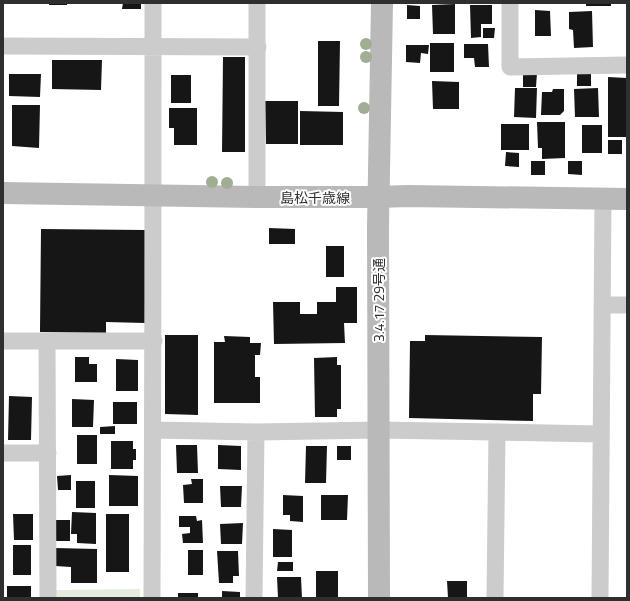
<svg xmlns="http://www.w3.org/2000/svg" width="630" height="601" font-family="'Titillium Web','Noto Sans JP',sans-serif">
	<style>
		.green { fill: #e5ecdd }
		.building { fill: #161616 }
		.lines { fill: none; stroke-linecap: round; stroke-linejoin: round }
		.street { stroke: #ccc; stroke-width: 17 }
		.secondary { stroke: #b9b9b9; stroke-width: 22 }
		.tree { fill: #a0ae94 }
		.labels { text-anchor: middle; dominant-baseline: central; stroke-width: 4; stroke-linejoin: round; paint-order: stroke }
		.street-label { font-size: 14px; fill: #2f2f2f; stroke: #fff }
	</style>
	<rect width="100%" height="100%" fill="#fff"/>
	<path class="green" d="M140,589V598H56V590Z"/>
	<path class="building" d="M49,3H67V5H49Z
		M123,3H141V9H122Z
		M586,3H611V6H586Z
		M455,4V34H433L432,5Z
		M407,5L420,6V19H407Z
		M470,5H492V24H481V37L471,38Z
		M535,10L550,11L551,36H535Z
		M592,11L593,47L574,48L573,30L569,29V12Z
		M483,28H495L494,38H483Z
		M318,41H340L339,106H318Z
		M430,43H454V72H430Z
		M464,44H488L489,67H475L474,58H464Z
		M406,45H429L428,54L421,53L420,63L406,62Z
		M223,57H245V152H222Z
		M52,60H102L101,90L52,89Z
		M577,72H591V86H577Z
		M523,73H537L536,87H523Z
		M9,74H41L40,97L9,96Z
		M171,75H191V103H171Z
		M608,77L627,78V137H608Z
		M432,81L459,82V109H433Z
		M515,88H537L536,118L514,117Z
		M598,88L599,117H575L574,89Z
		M553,89H564V111L560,115H541L542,92H552Z
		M265,101H298V144H266Z
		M12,105H40L39,148L12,146Z
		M169,108H197V145H174V128H169Z
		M300,111L343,112V145H300Z
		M537,122H565V158L542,159V148H538Z
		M501,124H529V150H501Z
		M582,125H602V153H582Z
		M608,140H622V154H608Z
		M506,152L519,153V167L505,166Z
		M531,161H545V175H531Z
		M568,161H582V175L568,174Z
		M269,228L295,229V244H269Z
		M41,229L145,230V323L106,322V333L40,332Z
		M326,246H344V277H326Z
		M336,287H357V323H344L345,343L274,344L273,302H300V314H317V302H336Z
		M165,335H198V415L165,414Z
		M425,335L542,337L541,394H533V421L409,418L410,341H425Z
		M224,336L250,337V343H261L260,355H255V377H260V403H214V342H225Z
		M75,357H89V364H97V382H75Z
		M337,357V365H341V409H337V417H315L314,358Z
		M116,359L138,360V391H116Z
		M9,396L32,397L31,440H8Z
		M72,399L94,400L93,427H72Z
		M113,402H137V424H113Z
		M115,426V434H100V427Z
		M77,435H97V464H77Z
		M111,441H133V449H136V460H133V469H111Z
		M176,445H197L198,473H177Z
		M218,445L241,446V470L218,469Z
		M306,446H327L326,483H305Z
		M337,446H351V460H337Z
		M71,475V490H58L57,476Z
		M109,475L138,476V506H109Z
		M191,479H203V503H184L183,485L192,484Z
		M76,481H95V508H76Z
		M220,486H242L241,507H221Z
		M283,495L303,496V522L290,521V515H283Z
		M321,495H348L347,520H321Z
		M72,512L96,513V544L77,543V534H71Z
		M13,514H33V540H14Z
		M106,514H129V572H106Z
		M179,516H196L197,521L202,520L203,543H183L182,534L190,533V527H179Z
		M56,520H70V541H56Z
		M243,523L242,544H221L220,524Z
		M273,529L292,530V557H273Z
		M13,545H31V575H13Z
		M55,548L97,549V583H71V567L55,566Z
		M188,550H203V575H188Z
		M217,551H238L239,576H233V583H219Z
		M278,562H293V571H277Z
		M316,571H338V598H316Z
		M277,577H301L302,598H278Z
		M447,581H467V598H448Z
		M7,586H31V598H7Z
		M222,591L240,592V598H222Z
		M178,593H198V598H178Z"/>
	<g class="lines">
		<path class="street" d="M257,3V197
			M510,3V67L627,65
			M3,46L258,47
			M602,305H627
			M3,341H154
			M47,341L48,598
			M153,430L256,432L379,430L601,434
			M3,453H48
			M152,598C153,400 153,201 153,3
			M254,598L256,432
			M495,598L497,432
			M600,598L603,198"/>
		<path class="secondary" d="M3,193L257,197H378L408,196L627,199
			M379,598L378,227L382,3"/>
	</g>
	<g class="tree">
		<circle cx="366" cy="44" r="6"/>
		<circle cx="366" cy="57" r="6"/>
		<circle cx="364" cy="108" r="6"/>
		<circle cx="212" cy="182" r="6"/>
		<circle cx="227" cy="183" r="6"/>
	</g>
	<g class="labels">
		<g class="street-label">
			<text x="315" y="197">島松千歳線</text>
			<text transform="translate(378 300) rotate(-90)">3.4.17 29号通</text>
		</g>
	</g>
	<rect width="630" height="601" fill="none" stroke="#2f2f2f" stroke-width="8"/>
</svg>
